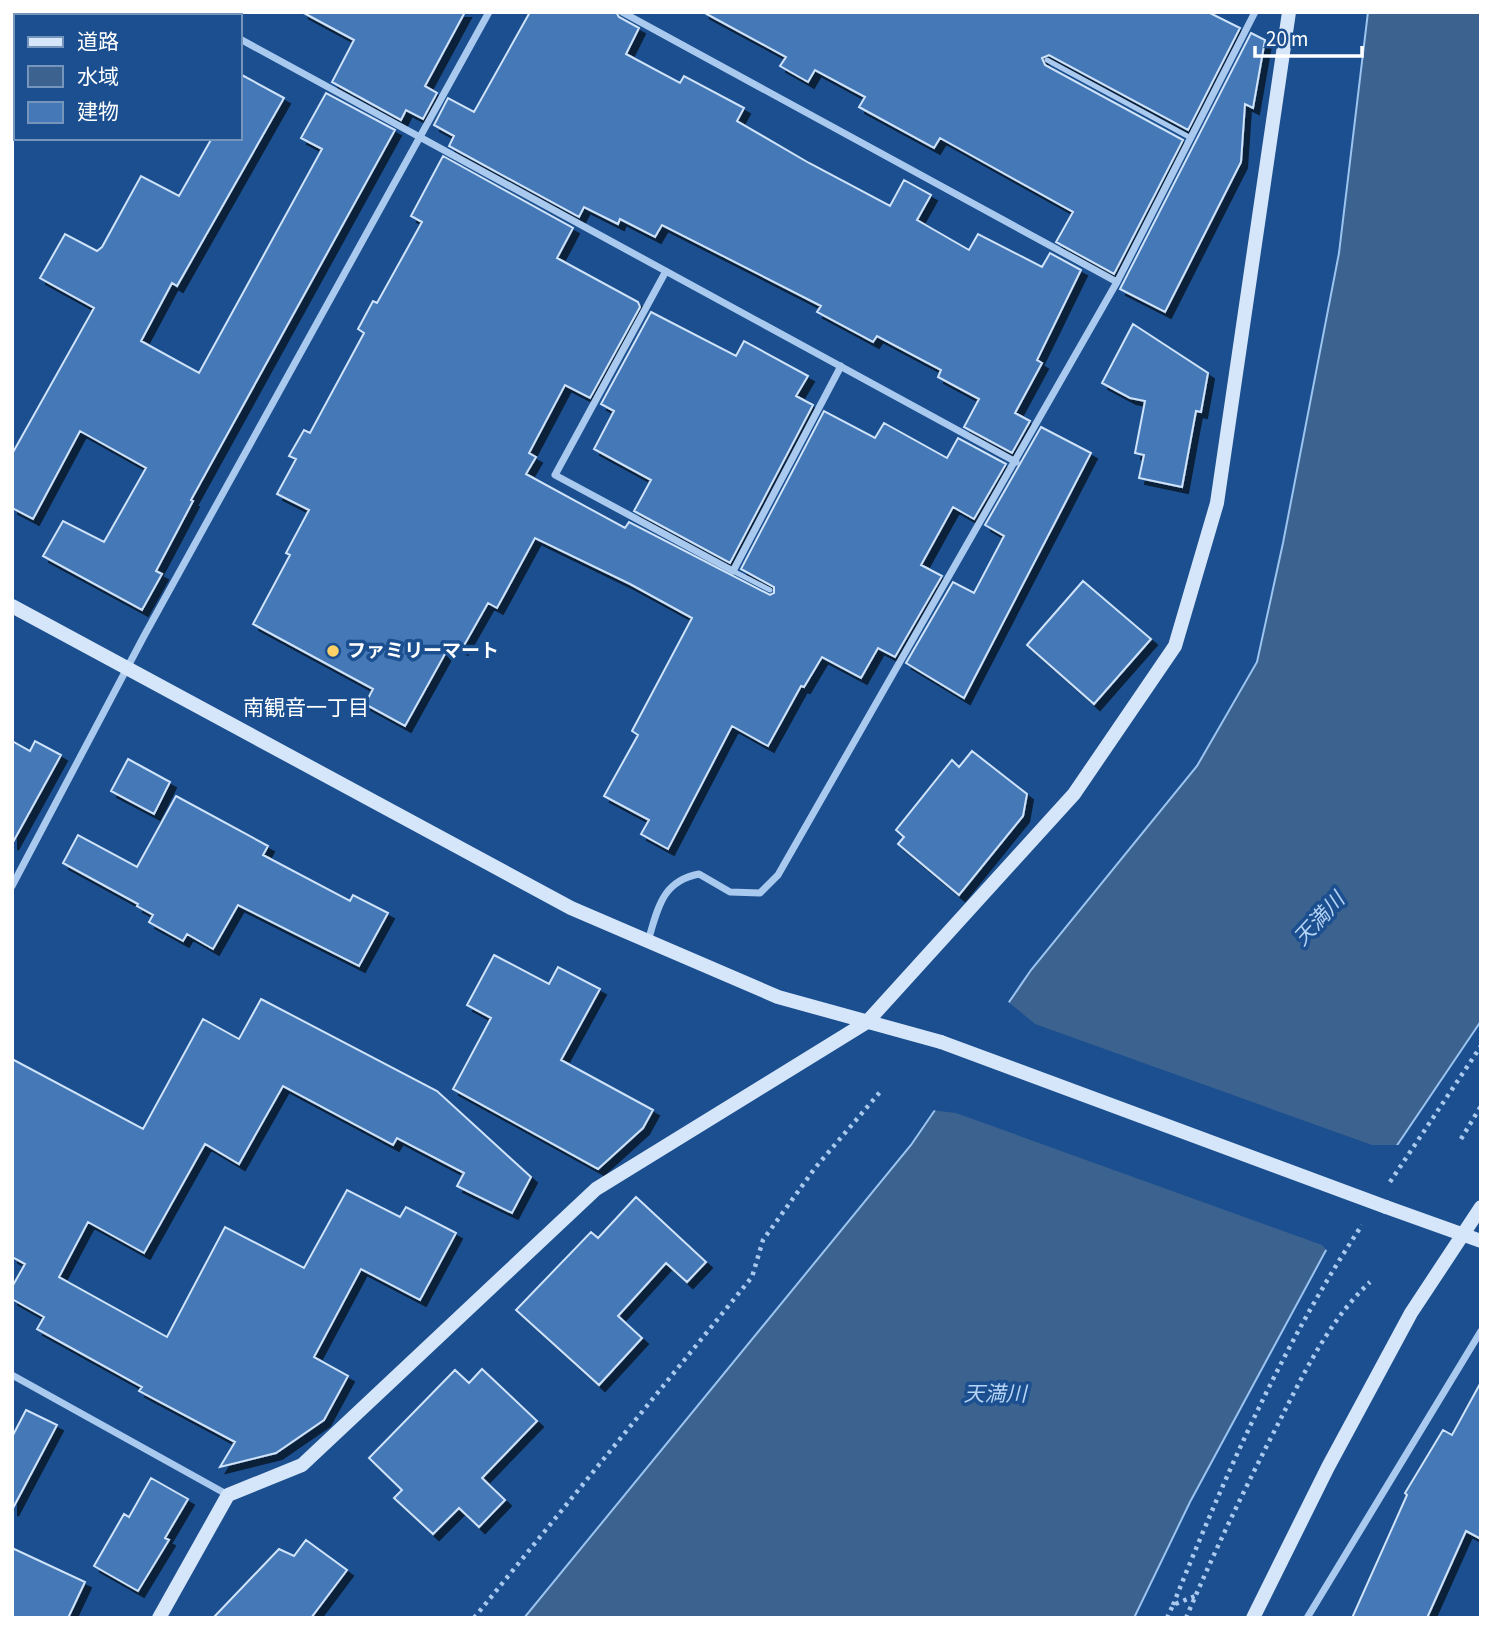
<svg xmlns="http://www.w3.org/2000/svg" width="1493" height="1630" font-family="'Source Sans 3','Noto Sans JP',sans-serif">
	<style>
		.water { fill: #3c6290; stroke: #9cc4f0; stroke-width: 2 }
		.pier { fill: #1b4f8f }
		.building { fill: #4478b7; stroke: #cfe3fa; stroke-width: 2; filter: url(#shadow) }
		.lines { fill: none; stroke-linecap: round; stroke-linejoin: round }
		.path { stroke: #a9c9ee; stroke-width: 4.5; stroke-dasharray: 3.5 5; stroke-linecap: butt }
		.lane { stroke: #a9c9ee; stroke-width: 5 }
		.street { stroke: #a9c9ee; stroke-width: 7 }
		.secondary { stroke: #d6e6fa; stroke-width: 14 }
		.secondary-bridge { stroke: #d6e6fa; stroke-width: 14 }
		.poi-dot { fill: #ffd166; stroke: #1b4f8f; stroke-width: 2.5 }
		.labels { text-anchor: middle; dominant-baseline: central; stroke-width: 7; stroke-linejoin: round; paint-order: stroke }
		.poi-label { font-size: 19px; font-weight: bold; fill: #fff; stroke: #1b4f8f; text-anchor: start }
		.neighbourhood-label { font-size: 21px; fill: #fff; stroke: #1b4f8f }
		.water-label { font-size: 21px; font-style: italic; fill: #b5d3f5; stroke: #1b4f8f }
	</style>
	<defs>
		<filter id="shadow"><feDropShadow dx="6" dy="6" stdDeviation="0" flood-color="#0009"/></filter>
	</defs>
	<rect width="100%" height="100%" fill="#1b4f8f"/>
	<path class="water" d="M1368,12H1481V1021L1325,1252L1190,1502L1134,1618H524L911,1145L1031,970L1197,766L1257,662L1283,543L1339,253Z"/>
	<path class="pier" d="M1006,1000L1035,1024L1372,1145H1401L1329,1253L1322,1245L956,1113L931,1110Z"/>
	<path class="building" d="M302,12H465L425,86L437,93L423,119L406,110L401,120L332,82L354,40Z
		M530,12H616L619,17L639,28L626,54L680,83L684,76L744,108L737,121L809,163L890,206L904,180L931,195L917,220L969,250L978,234L1042,267L1050,253L1081,270L1037,360L1042,363L1015,413L1030,421L1012,453L964,427L979,399L938,377L941,370L877,336L873,342L817,312L821,306L662,225L655,237L620,219L618,224L584,207L579,217L449,146L454,136L434,125L448,98L474,112Z
		M703,12H1208L1240,28L1188,130L1049,55L1042,58L1045,65L1183,140L1114,274L1056,242L1073,212L940,138L934,148L859,107L865,97L815,70L808,82L780,66L786,57Z
		M1251,33L1265,40L1253,108L1245,104L1241,162L1165,312L1120,289Z
		M240,74L284,98L177,286L172,283L141,341L199,373L322,149L301,138L326,93L395,130L191,500L193,501L156,571L162,574L142,610L43,556L63,521L104,542L146,468L80,431L33,519L12,508V454L94,308L40,278L65,234L97,251L102,247L141,176L179,196L212,138H240Z
		M443,156L573,228L557,258L638,302L640,307L590,398L565,385L529,453L536,457L526,474L625,528L629,522L770,595L774,593V587L741,569L824,411L875,438L884,423L947,458L958,438L1006,464L974,519L953,507L921,565L942,576L895,657L878,648L861,678L822,657L804,687L801,686L768,746L732,726L668,849L641,834L649,820L604,796L638,735L632,731L692,618L630,584L535,538L497,608L488,603L462,649L451,643L405,726L365,704L373,689L253,624L290,555L286,553L309,510L277,494L296,459L289,456L304,430L310,433L364,333L358,329L373,301L377,303L422,222L411,216Z
		M651,312L736,356L744,341L808,376L796,396L813,405L730,563L634,511L651,480L594,449L614,411L601,404Z
		M1133,324L1208,373L1201,412L1196,411L1182,487L1139,478L1144,455L1135,453L1145,401L1130,398L1102,383Z
		M1041,427L1091,453L964,698L906,663L953,582L974,593L1004,536L985,525Z
		M1083,581L1151,639L1094,704L1027,645Z
		M12,741L30,751L35,741L61,755L12,844Z
		M972,751L1027,794L1023,816L959,895L898,844L904,837L896,830L952,760L959,767Z
		M128,759L170,782L154,814L111,791Z
		M176,796L268,846L263,855L350,901L353,895L388,913L359,966L238,905L213,949L187,934L183,941L149,922L153,915L137,906L138,904L63,863L78,835L137,867Z
		M494,955L549,984L558,967L600,989L561,1060L653,1110L643,1128L598,1169L453,1089L491,1018L467,1005Z
		M261,999L437,1091L531,1177L512,1213L457,1186L464,1173L397,1138L393,1145L283,1086L239,1164L205,1144L144,1253L88,1222L59,1277L167,1337L225,1227L304,1268L347,1190L400,1217L406,1207L456,1233L420,1300L361,1269L314,1357L348,1376L324,1420L276,1453L220,1467L235,1442L139,1391L142,1387L37,1329L44,1317L12,1299V1287L25,1264L12,1257V1059L143,1129L203,1019L239,1039Z
		M636,1197L706,1262L687,1282L666,1263L618,1316L642,1338L599,1385L516,1310L591,1232L598,1238Z
		M482,1369L537,1421L482,1478L505,1500L479,1527L459,1508L433,1534L394,1498L402,1490L369,1458L455,1370L469,1383Z
		M1481,1382V1539L1466,1531L1427,1618H1352L1407,1495L1405,1493L1443,1430L1452,1435Z
		M26,1410L57,1425L12,1510V1437Z
		M151,1478L188,1499L165,1538L169,1540L138,1591L94,1566L124,1514L129,1517Z
		M306,1540L347,1570L311,1618H213L279,1549L294,1556Z
		M12,1548L85,1582L68,1618H12Z"/>
	<g class="lines">
		<path class="path" d="M1461,1139L1481,1106
			M1390,1182L1481,1046
			M1173,1605C1226,1473 1283,1344 1362,1225
			M474,1618L752,1277L763,1240L815,1168L880,1092
			M1167,1618L1173,1605L1195,1596
			M1186,1618C1214,1552 1245,1488 1278,1424C1303,1375 1329,1320 1370,1282"/>
		<path class="lane" d="M1047,60L1191,138
			M733,571L770,590"/>
		<path class="street" d="M190,12L197,16
			M622,12L1117,282
			M240,39L1016,462
			M666,271L555,475L733,571L841,366
			M12,886L144,636L489,12
			M648,941C658,908 662,881 699,874L730,892L760,893L778,875L1117,282L1255,12
			M12,1375L228,1495
			M1307,1618L1481,1331"/>
		<path class="secondary" d="M12,606L571,908L778,997L941,1042
			M1386,1207L1481,1241
			M159,1618L228,1495L302,1465L596,1189L867,1022L1074,794L1175,646L1217,503L1289,12
			M1253,1618L1328,1467L1411,1313L1481,1207"/>
		<path class="secondary-bridge" d="M941,1042L1386,1207"/>
	</g>
	<circle class="poi-dot" cx="333" cy="651" r="7"/>
	<g class="labels">
		<g class="poi-label">
			<text x="347" y="651">ファミリーマート</text>
		</g>
		<g class="neighbourhood-label">
			<text x="306" y="708">南観音一丁目</text>
		</g>
		<g class="water-label">
			<text transform="translate(1319 919) rotate(-47)">天満川</text>
			<text x="995" y="1394">天満川</text>
		</g>
	</g>
	<rect width="1493" height="1630" fill="none" stroke="#ffffff" stroke-width="28"/>
	<rect x="14" y="14" width="228" height="126" fill="#1b4f8f" stroke="#7695bc" stroke-width="2"/>
	<rect x="28" y="37" width="35" height="10" fill="#d6e6fa" stroke="#7695bc" stroke-width="2"/>
	<text x="77" y="49" font-size="21" fill="#ffffff">道路</text>
	<rect x="28" y="66" width="35" height="21" fill="#3c6290" stroke="#7695bc" stroke-width="2"/>
	<text x="77" y="84" font-size="21" fill="#ffffff">水域</text>
	<rect x="28" y="102" width="35" height="21" fill="#4478b7" stroke="#7695bc" stroke-width="2"/>
	<text x="77" y="119" font-size="21" fill="#ffffff">建物</text>
	<path d="M1255 46v10h107v-10" fill="none" stroke="#ffffff" stroke-width="3.5"/>
	<text x="1266" y="46" font-size="21" fill="#ffffff" stroke="#1b4f8f" stroke-width="5" paint-order="stroke">20 m</text>
</svg>
